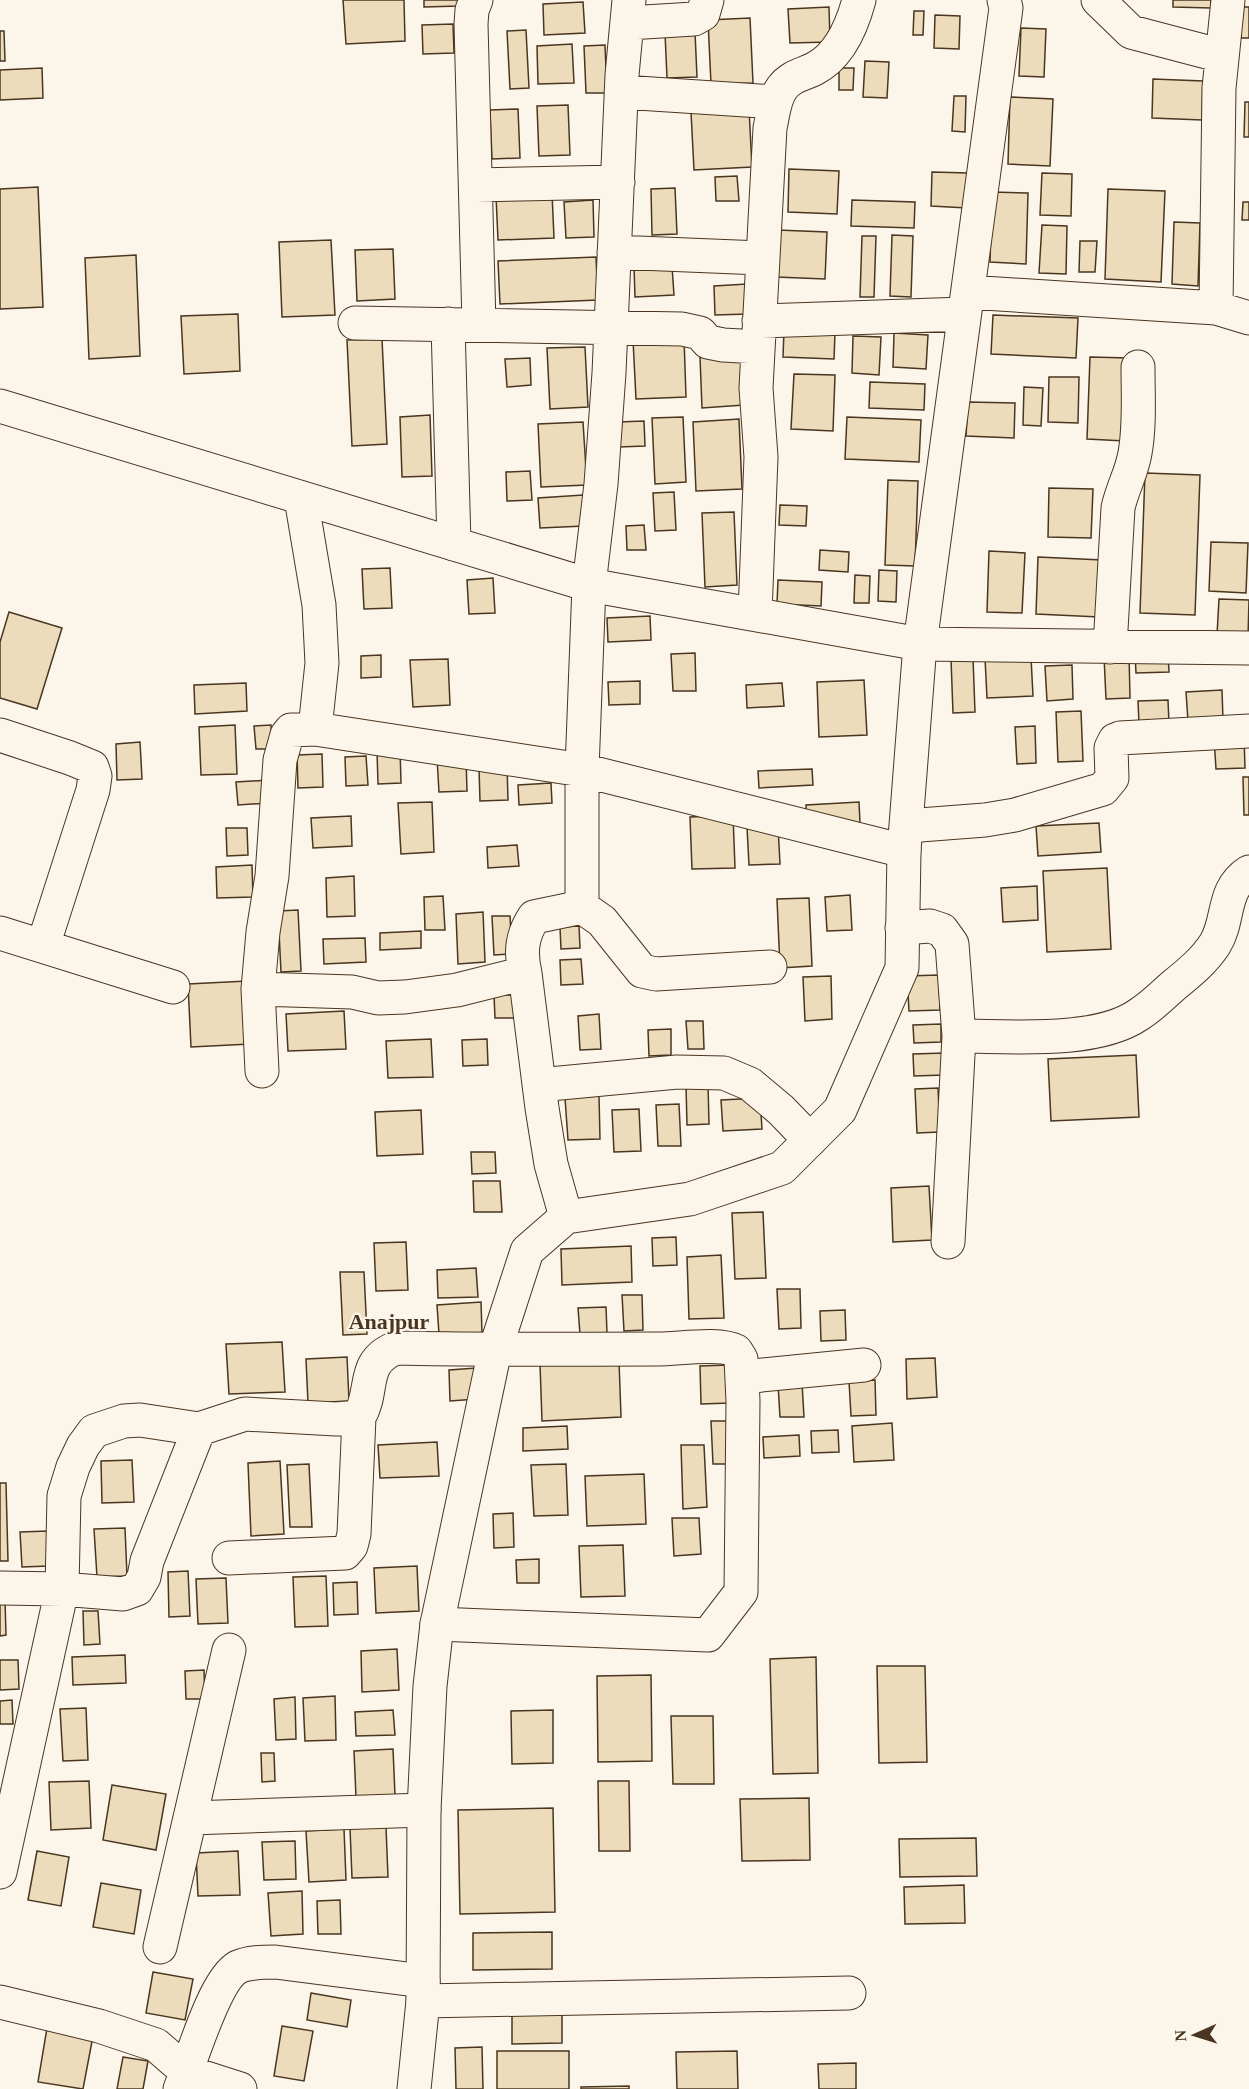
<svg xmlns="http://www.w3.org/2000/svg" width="1249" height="2089" font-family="'Times New Roman',serif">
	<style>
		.building { fill: #ecdcbc; stroke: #4a3520; stroke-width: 1.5 }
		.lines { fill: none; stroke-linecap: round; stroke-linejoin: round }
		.minor-casing { stroke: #4a3520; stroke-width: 35 }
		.secondary-casing { stroke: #4a3520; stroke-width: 35 }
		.minor { stroke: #fbf6e9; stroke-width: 33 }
		.secondary { stroke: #fbf6e9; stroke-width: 33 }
		.labels { text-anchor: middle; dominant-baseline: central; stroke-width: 4.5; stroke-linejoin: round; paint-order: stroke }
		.quarter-label { font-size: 22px; font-weight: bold; fill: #4a3520; stroke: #fbf6e9 }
	</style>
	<rect width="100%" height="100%" fill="#fbf6e9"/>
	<path class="building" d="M343,0H404L405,41L346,44Z
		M424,0H459V6L424,7Z
		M1173,0H1211V8L1173,7Z
		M583,2L585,33L544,35L543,4Z
		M829,7L830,42L790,43L788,9Z
		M1241,7H1249V38H1241Z
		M914,11H924L923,35H913Z
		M935,15L960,16L959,49L934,48Z
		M750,18L753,83L711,84L708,20Z
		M453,24L454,53L423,54L422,25Z
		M1021,28L1046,29L1044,77L1019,76Z
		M526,30L529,88L510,89L507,31Z
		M0,31H4L5,61H0Z
		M695,32L697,77L667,78L665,33Z
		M572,44L574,83L538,84L537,46Z
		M605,45L607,93H586L584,46Z
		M865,61L889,62L887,98L863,97Z
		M42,68L43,98L0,100V70Z
		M839,68H854L853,90H839Z
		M1153,79L1203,81L1202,120L1152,118Z
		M954,96H966L965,132L952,131Z
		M1010,97L1053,99L1050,166L1008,164Z
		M1245,102H1249V137H1244Z
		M568,105L570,155L539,156L537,106Z
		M518,109L520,158L492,159L490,110Z
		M749,109L752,167L694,170L691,112Z
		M789,169L839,171L837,214L788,212Z
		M932,172L968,173L967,208L931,206Z
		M1042,173L1072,174L1071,216L1040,215Z
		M737,176L739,201H716L715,177Z
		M38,187L43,307L0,309V189Z
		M675,188L677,234L652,235L651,189Z
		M1108,189L1165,191L1161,282L1105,279Z
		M992,192L1028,193L1026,264L990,262Z
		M552,193L554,238L498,240L496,196Z
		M593,200L594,237L566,238L564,202Z
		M852,200L915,202L914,228L851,226Z
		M1243,202H1249V220H1242Z
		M1174,222L1200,223L1198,286L1172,284Z
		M1042,225L1067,226L1066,274L1039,273Z
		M777,230L827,232L825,279L776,277Z
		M892,235L913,236L911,297L890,296Z
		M862,236H876L874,297H860Z
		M331,240L335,315L282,317L279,242Z
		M1080,241H1097L1095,272H1079Z
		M393,249L395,299L357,301L355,250Z
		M136,255L140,356L89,359L85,258Z
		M596,257L598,300L500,304L498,261Z
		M672,266L674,295L635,297L634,267Z
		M747,284L748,314L715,315L714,286Z
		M238,314L240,371L184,374L181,316Z
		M993,315L1078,318L1076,358L991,354Z
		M784,331L835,333L834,359L783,357Z
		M894,333L928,335L926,369L893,367Z
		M853,336L881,337L879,375L852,373Z
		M684,338L686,397L636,399L633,340Z
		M382,339L387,444L352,446L347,340Z
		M585,347L588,407L550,409L547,348Z
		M742,355L744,405L702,408L700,357Z
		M1090,357L1129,358L1125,441L1087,439Z
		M530,358L531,385L507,387L505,359Z
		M794,374L835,375L833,431L791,429Z
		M1049,377H1079L1078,423L1048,422Z
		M870,382L925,384L924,410L869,408Z
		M1024,387L1043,388L1041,426L1023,425Z
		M968,402L1015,403L1014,438L966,436Z
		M430,415L432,476L402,477L400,417Z
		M683,417L686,482L655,484L652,418Z
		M847,417L921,420L919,462L845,459Z
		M739,419L742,489L696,491L693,422Z
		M644,421L645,446L619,447L618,422Z
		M583,422L587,485L541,487L538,424Z
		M530,471L532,500L507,501L506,472Z
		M1145,473L1200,475L1195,615L1140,613Z
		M888,480L918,481L915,566L885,565Z
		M1049,488L1093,489L1091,538L1048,537Z
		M674,492L676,530L655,531L653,493Z
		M583,495L584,526L540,528L538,498Z
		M780,505L807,506L806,526L779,525Z
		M734,512L737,585L705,587L702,513Z
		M644,525L646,550H627L626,526Z
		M1211,542L1248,543L1246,593L1209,591Z
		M820,550L849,552L848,572L819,570Z
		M989,551L1025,553L1022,613L987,612Z
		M1038,557L1102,560L1099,617L1036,614Z
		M390,568L392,608L364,609L362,569Z
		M879,570L897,571L896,602L878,601Z
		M855,575L870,576L869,603H854Z
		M493,578L495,613L469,614L467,580Z
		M778,580L822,582L821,606L777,604Z
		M1219,599L1249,600L1248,637L1217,635Z
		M9,612L62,628L37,709L0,698V642Z
		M650,616L651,640L608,642L607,618Z
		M695,653L696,691H673L671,654Z
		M1168,653L1169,672L1136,673L1135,654Z
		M1129,654L1130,698L1106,699L1104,656Z
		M381,655V677L361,678V656Z
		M1031,657L1033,696L987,698L985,658Z
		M973,658L975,712L953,713L951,659Z
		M448,659L450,705L413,707L410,660Z
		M1072,665L1073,699L1047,701L1045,666Z
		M864,680L867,735L819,737L817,682Z
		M640,681V704L609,705L608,682Z
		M246,683L247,711L195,714L194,685Z
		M782,683L784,706L747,708L746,685Z
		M1222,690L1223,720L1188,721L1186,692Z
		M1168,700L1169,723L1139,724L1138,701Z
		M1081,711L1083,761L1058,762L1056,712Z
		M235,725L237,774L201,775L199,727Z
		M271,725L272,749H256L254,726Z
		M1035,726L1036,763L1017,764L1015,727Z
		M1244,737L1245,768L1216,769L1214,738Z
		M140,742L142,779L117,780L116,744Z
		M400,749L401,783L378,784L377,751Z
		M322,754L323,787L298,788L297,755Z
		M366,756L368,785L346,786L345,757Z
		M466,757L467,791L439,792L437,758Z
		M507,766L508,800L480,801L479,768Z
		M812,769L813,785L759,788L758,771Z
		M1243,777H1249V815H1244Z
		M269,780V803L238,805L236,782Z
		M551,783L552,803L519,805L518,785Z
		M432,802L434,852L401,854L398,803Z
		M859,802L860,823L807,825L806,805Z
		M733,815L735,868L692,869L690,817Z
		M351,816L352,846L313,848L311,818Z
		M1099,823L1101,852L1038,856L1036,826Z
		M778,826L780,864L749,865L747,827Z
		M226,828H247L248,855L227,856Z
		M517,845L519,866L488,868L487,847Z
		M252,865L253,897L217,898L216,867Z
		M1107,868L1111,949L1047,952L1043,871Z
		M354,876L355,916L327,917L326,878Z
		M1037,886L1038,920L1003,922L1001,888Z
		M850,895L852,930L827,931L825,897Z
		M443,896L445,930H425L424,897Z
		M809,898L812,966L780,968L777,899Z
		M298,910L301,971L281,972L278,911Z
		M483,912L485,962L458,964L456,914Z
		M492,916H510L512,954L494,955Z
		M579,926L580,948L561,949L560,927Z
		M421,931V948L380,950V933Z
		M365,938L366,962L324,964L323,939Z
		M581,959L583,984L561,985L560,960Z
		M939,975L940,1010L909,1011L907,976Z
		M831,976L832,1019L805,1021L803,977Z
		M247,981L250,1044L191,1047L188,984Z
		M494,995H515L516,1018H495Z
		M344,1011L346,1049L288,1051L286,1014Z
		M599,1014L601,1049L580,1050L578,1016Z
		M686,1021H703L704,1049H688Z
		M941,1024V1042L914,1043L913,1025Z
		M671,1029V1055L649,1056L648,1030Z
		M431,1039L433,1077L388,1078L386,1041Z
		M487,1039L488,1065L463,1066L462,1040Z
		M944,1053V1075L914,1076L913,1054Z
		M1136,1055L1139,1117L1051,1121L1048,1059Z
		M708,1084L709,1124L687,1125L686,1085Z
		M938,1088L940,1132L917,1133L915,1089Z
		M599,1096L600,1139L568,1140L565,1098Z
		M760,1098L762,1129L723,1131L721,1100Z
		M679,1104L681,1146H658L656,1105Z
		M639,1109L641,1151L614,1152L612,1110Z
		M421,1110L423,1154L377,1156L375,1112Z
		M471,1152H495L496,1173L472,1174Z
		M473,1181H500L502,1212H474Z
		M929,1186L932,1240L893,1242L891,1188Z
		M763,1212L766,1278L735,1279L732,1213Z
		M676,1237L677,1265L653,1266L652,1238Z
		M406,1242L408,1290L376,1291L374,1243Z
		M631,1246L632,1282L562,1285L561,1249Z
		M721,1255L724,1318L689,1319L687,1257Z
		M476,1268L478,1297L438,1298L437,1270Z
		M340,1272H364L367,1334L343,1335Z
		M777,1289H800L801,1328L779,1329Z
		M622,1295H642L643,1330L624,1331Z
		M481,1302L482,1333L439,1334L437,1305Z
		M606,1307L607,1333L580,1334L578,1308Z
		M845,1310L846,1340L821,1341L820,1311Z
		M282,1342L285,1392L229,1394L226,1344Z
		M347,1357L349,1401L308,1403L306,1359Z
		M935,1358L937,1397L907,1399L906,1359Z
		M619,1361L621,1417L542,1421L540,1364Z
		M728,1365L730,1403L701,1404L700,1366Z
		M476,1368L477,1399L450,1401L449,1370Z
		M875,1380L876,1415L851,1416L849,1381Z
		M802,1383L804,1417H780L778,1384Z
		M711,1421H732L734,1464H713Z
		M892,1423L894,1460L854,1462L852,1426Z
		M567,1426L568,1449L523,1451V1428Z
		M838,1430L839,1452L812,1453L811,1431Z
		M799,1435L800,1456L764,1458L763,1437Z
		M437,1442L439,1476L380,1478L378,1445Z
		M681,1445H704L707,1507L683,1509Z
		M132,1460L134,1502L102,1503L101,1461Z
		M280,1461L284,1534L251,1536L248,1463Z
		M309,1464L312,1527H290L287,1465Z
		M566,1464L568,1515L534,1516L531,1465Z
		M644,1474L646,1524L587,1526L585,1476Z
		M0,1483H6L8,1561H0Z
		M513,1513L514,1547L494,1548L493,1514Z
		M672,1518H699L701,1554L674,1556Z
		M125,1528L127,1576L97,1577L94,1529Z
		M48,1531L49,1566L22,1567L20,1532Z
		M623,1545L625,1596L581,1597L579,1546Z
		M539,1559V1583H517L516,1560Z
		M417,1566L419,1611L376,1613L374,1568Z
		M188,1571L190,1616L169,1617L168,1572Z
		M326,1576L328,1626L295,1627L293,1577Z
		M226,1578L228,1623L198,1624L196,1579Z
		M357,1582L358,1614L334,1615L333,1583Z
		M0,1600H5L6,1635L0,1636Z
		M83,1611H98L100,1644L84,1645Z
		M397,1649L399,1690L362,1692L361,1651Z
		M125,1655L126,1683L73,1685L72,1657Z
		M816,1657L818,1773L773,1774L770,1659Z
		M0,1660H18L19,1689L0,1690Z
		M877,1666H925L927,1762L879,1763Z
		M204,1670L205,1699H186L185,1671Z
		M651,1675L652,1761L598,1762L597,1676Z
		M335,1696L336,1740L305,1741L303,1698Z
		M295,1697L296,1739L276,1740L274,1699Z
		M12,1700L13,1724H0V1701Z
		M86,1708L88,1760L63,1761L60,1709Z
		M393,1710L395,1735L356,1736L355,1712Z
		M553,1710V1763L512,1764L511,1711Z
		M671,1716H713L714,1784H673Z
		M393,1749L395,1795L356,1797L354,1751Z
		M261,1753H274L275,1781L262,1782Z
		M89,1781L91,1828L51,1830L49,1782Z
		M598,1781H629L630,1851H599Z
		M112,1785L166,1794L156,1850L103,1840Z
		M809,1798L810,1860L742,1861L740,1799Z
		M553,1808L555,1912L460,1914L458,1810Z
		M386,1827L388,1877L352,1878L350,1828Z
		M344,1829L346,1880L309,1882L306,1831Z
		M976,1838L977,1876L900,1877L899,1839Z
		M295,1841L296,1879L264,1880L262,1842Z
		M37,1851L69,1857L61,1906L28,1900Z
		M238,1851L240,1895L198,1896L196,1853Z
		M101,1883L141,1890L134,1934L93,1927Z
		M964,1885L965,1923L905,1924L904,1887Z
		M302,1891L303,1934L271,1936L268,1893Z
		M340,1900L341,1934H318L317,1901Z
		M552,1932V1969L473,1970V1933Z
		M153,1972L193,1979L185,2020L146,2013Z
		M311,1993L351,2000L347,2027L307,2020Z
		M562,2008V2043L512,2044V2009Z
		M282,2026L313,2031L304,2081L274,2076Z
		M47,2028L93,2036L83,2089L38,2082Z
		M482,2047L483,2089H456L455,2048Z
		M497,2051H569V2089H497Z
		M737,2051L738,2089H677L676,2052Z
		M123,2057L148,2061L143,2089H117Z
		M856,2063V2089H819L818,2064Z
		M629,2086V2089H581V2087Z"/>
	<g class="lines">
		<defs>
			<path id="minor" d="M476,0L472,10L471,24L479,324
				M629,0L622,75L609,373L601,484L589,585L582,770V907L602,921L642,971L656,974L770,967
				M1004,0L1006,8L920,644L1249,648
				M1098,0L1131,32L1222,56
				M628,23L694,19L703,14L707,0
				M622,92L775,102
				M476,185L618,182
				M614,252L761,258
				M968,292L1216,308L1249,318
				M1216,308L1219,88L1228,0
				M759,321L964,314
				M355,323L682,329L700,333L708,342L723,345L758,347
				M448,324L454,544
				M301,498L319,605L322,663L315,729
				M755,614L761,457L756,388L770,128C773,115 774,99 782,88C791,76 802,75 814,69C840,56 852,26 859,0
				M1110,647L1118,508C1122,489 1132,472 1135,453C1140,426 1138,395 1138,367
				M0,735L70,758L92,767L95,776L93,790L43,946
				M907,826L985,820L1015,815L1103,789L1112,778L1111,748L1115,740L1120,738L1249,731
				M902,928L930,926L942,930L952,944L959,1036L948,1242
				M0,933L173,987
				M525,973L542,1108L551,1164L566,1217
				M258,989L352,992L378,998L405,997L457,990L525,973C520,952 522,935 534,917L582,907
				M959,1036C1009,1036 1096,1044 1138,1015C1151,1007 1162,996 1173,986C1189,973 1204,961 1215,944C1230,920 1221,890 1249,872
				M262,1071L258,989L263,932L272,876L280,760L287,735L291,730L315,729L582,770L904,851
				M539,1085L677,1072L724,1073L750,1084L781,1110L810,1140
				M742,1377L864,1365
				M229,1558L345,1553L351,1546L354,1534L359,1417
				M0,1588L62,1589L123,1594L137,1589L144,1577L147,1561L199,1429L245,1414L336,1419L359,1417C375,1391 360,1362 396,1348C484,1350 571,1349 659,1349C679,1349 720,1342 736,1351L741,1359L743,1401L741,1592L708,1635L437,1624
				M191,1818L424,1810
				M0,1872L62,1589L64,1496L73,1467L83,1446L94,1431L124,1421L140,1420L199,1429
				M160,1947L229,1650
				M423,2001L849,1993
				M0,2002L99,2026L156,2045L187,2072L240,2089
				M180,2089C191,2062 214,1980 238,1967C249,1962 263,1962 275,1962L423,1981"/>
			<path id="secondary" d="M0,406L589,585L920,644L904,851L902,968L840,1110L782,1168L690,1199L566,1217L527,1251L495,1350L437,1624L430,1686L424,1810L423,2001L414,2089"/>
		</defs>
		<use href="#minor" class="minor-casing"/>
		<use href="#secondary" class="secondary-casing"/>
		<use href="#minor" class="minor"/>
		<use href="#secondary" class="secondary"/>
	</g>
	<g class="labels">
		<g class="quarter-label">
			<text x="389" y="1321">Anajpur</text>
		</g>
	</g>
	<g transform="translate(1195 2035) rotate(267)" stroke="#fbf6e9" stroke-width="4.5" paint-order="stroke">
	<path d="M0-4.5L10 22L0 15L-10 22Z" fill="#4a3520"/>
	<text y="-9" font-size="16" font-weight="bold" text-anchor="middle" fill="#4a3520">N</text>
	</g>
</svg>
